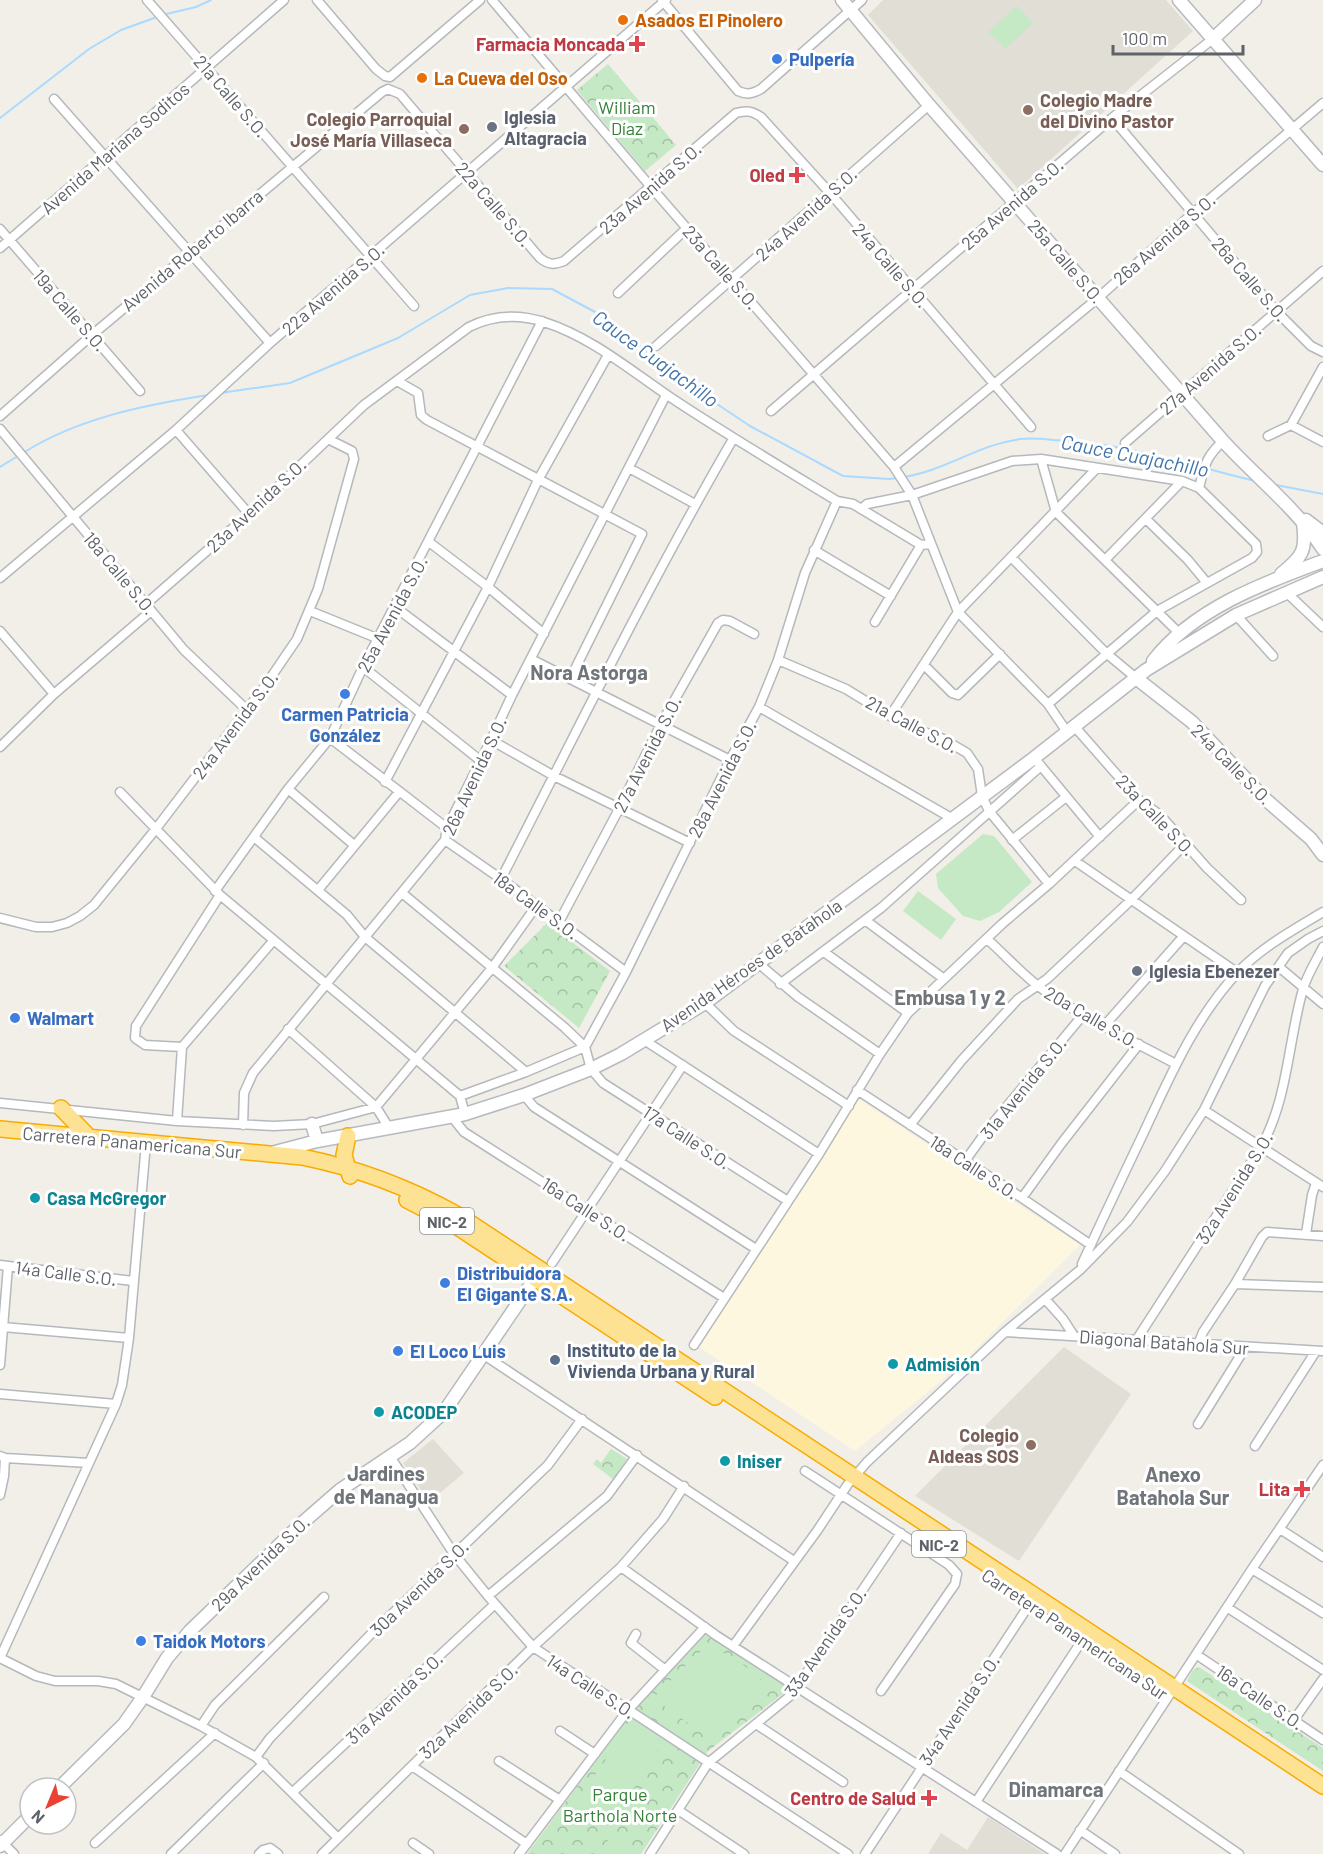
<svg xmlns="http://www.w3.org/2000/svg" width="1323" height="1854" font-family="Barlow,sans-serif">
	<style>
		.commercial { fill: #fef7e0 }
		.education { fill: #e1ded6 }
		.park { fill: url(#park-crowns) }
		.pitch { fill: #c5e8c5 }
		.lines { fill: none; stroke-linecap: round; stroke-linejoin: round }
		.stream { stroke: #aadaff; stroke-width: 2 }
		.street-casing { stroke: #b5b8bc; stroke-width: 11 }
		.secondary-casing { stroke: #b6babf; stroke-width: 15 }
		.highway-casing { stroke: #f9ab00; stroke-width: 18 }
		.street { stroke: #fff; stroke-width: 8 }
		.secondary { stroke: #fff; stroke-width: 12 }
		.highway { stroke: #fde293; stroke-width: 15 }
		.food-dot { fill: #e8710a; stroke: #fff; stroke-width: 2 }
		.health-dot { fill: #e0444e; stroke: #fff; stroke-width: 2 }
		.shop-dot { fill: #3f7fe0; stroke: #fff; stroke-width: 2 }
		.education-dot { fill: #8d6e63; stroke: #fff; stroke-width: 2 }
		.worship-dot { fill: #6b7280; stroke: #fff; stroke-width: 2 }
		.culture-dot { fill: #0f9aa8; stroke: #fff; stroke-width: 2 }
		.service-dot { fill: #5c6f8a; stroke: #fff; stroke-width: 2 }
		.labels { text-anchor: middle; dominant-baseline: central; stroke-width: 6; stroke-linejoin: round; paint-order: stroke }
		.shield { fill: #fff; stroke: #8f9295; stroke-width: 1.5 }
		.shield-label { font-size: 16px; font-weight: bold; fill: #5f6368 }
		.food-label { font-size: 18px; font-weight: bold; fill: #c56008; stroke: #fff; text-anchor: start }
		.health-label { font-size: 18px; font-weight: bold; fill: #be3a42; stroke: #fff; text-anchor: end }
		.shop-label { font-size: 18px; font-weight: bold; fill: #366cbe; stroke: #fff; text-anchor: start }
		.street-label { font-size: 18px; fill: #5f6368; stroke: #fff }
		.education-label { font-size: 18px; font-weight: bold; fill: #785e54; stroke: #fff; text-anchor: end }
		.park-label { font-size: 18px; fill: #348238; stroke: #fff }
		.worship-label { font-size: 18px; font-weight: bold; fill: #5b616d; stroke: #fff; text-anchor: start }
		.culture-label { font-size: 18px; font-weight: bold; fill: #0d838f; stroke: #fff; text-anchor: start }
		.service-label { font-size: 18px; font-weight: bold; fill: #4e5e75; stroke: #fff; text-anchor: start }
		.water-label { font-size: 20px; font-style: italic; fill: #4174aa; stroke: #fff }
		.neighbourhood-label { font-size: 20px; font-weight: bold; fill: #70757a; stroke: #fff }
	</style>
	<defs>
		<pattern id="park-crowns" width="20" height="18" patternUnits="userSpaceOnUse" patternTransform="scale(1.5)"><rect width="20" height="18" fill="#c5e8c5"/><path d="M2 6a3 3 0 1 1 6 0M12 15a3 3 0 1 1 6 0" fill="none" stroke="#a3c0a4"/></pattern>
	</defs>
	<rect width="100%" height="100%" fill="#f1efe8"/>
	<path class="commercial" d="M857,1098L1080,1245L957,1368L855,1451L699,1347Z"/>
	<path class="education" d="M883,0H1166L1193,31L1018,189L868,15Z
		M1064,1347L1131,1394L1019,1561L915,1496Z
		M433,1439L464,1473L429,1502L403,1463Z
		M988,1817L1045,1854H928L941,1833L967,1850Z"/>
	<path class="park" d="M608,64L676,145L645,171L577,90Z
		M547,923L610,971L579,1028L504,966Z
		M611,1449L627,1459L613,1479L593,1464L597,1459L601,1463Z
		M704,1634L782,1682L789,1689L708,1751L641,1854H527L644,1697Z
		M1199,1667L1323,1748V1771L1187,1681L1193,1670Z"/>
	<path class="pitch" d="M1017,6L1033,23L1005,49L988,32Z
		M983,834L994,836L1032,882L999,912L980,921L963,916L938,888L936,874Z
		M918,891L956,919L941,940L903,911Z
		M713,1647L740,1662L771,1688L713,1741L653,1698L698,1653Z
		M633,1720L664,1739L609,1829L574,1806Z
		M612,1834L632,1848L628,1854H598Z"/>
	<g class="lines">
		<path class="stream" d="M162,15L196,7L211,0
			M0,118L89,49L121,30L157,17
			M220,393L290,383L398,338L470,295L508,288L552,289L597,313L696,390L750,426L843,476L889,479L898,478
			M23,453C78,418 145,405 208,395
			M0,467L18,456
			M903,477C945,471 979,444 1021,439C1031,438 1043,439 1053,440C1122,442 1189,465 1255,481
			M1276,485L1323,494"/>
		<defs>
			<path id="street" d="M147,0L414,306
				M317,0L376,69L385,76L390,77L480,0
				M492,0L651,187L894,467L912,495L958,612L1048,704L1067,732
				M662,0L738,91C747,95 752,94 761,89L862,0
				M54,99L270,343
				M1112,118L1276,311L1311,346L1323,352
				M0,229L140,391
				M0,248L284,0
				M618,293L687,228
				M656,346L929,105
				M397,381L418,393L421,415L427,420L642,534L570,679
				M771,411L1112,118L1214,38
				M0,416L92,335L382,92L388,89L400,94L540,258C549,265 554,265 564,261L736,113C747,110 752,111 761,117L830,193L1031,427
				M1291,425L1323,367
				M0,429L184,650L247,710
				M176,430L249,514
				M1268,436L1291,425L1323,442
				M1125,443L1323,271
				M1041,459L1056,512L1179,633
				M894,467L1098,298L1192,214L1323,103
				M629,468L695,504
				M1199,488C1205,465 1205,458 1223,441
				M861,509L867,504L912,495L1012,461L1041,459L1182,481L1199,488L1256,544L1257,552L1252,558L1157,611L1048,704
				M1146,519L1188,560L1207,583
				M429,542L488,587L544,634
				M814,550L891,596
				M1011,557L1106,653L1136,678
				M1105,560L1182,481
				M0,578L176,430L270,343L666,0
				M1286,592L1323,627
				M146,604L249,514L364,405L469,327C493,315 519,314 544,322C591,337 630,370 670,397C724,433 781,467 837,501L853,504L921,545L931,544
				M395,607L512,695
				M310,611L379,639
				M1236,615L1273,656
				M875,622L921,545
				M0,631L54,694
				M531,659L730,760
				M778,660L846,689L890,716L913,728L943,739L967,753L978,769L982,796L989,811L1049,884
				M924,665L952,693L958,695L1000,654
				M363,667L481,761
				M759,707L953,819
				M890,716L958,612L1097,468
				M1075,727L1139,800L1160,815L1207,868L1241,900
				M330,738L447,828
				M491,740L554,776L690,843
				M0,747L54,694L151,611
				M1041,766L1100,837
				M385,782L488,587L538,480L608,355
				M288,789L354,845
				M120,792L220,895L460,1096L465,1114
				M254,837L347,915L365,937L526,1072
				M445,840L501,879L626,972
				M1012,840L1066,797
				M1075,861L1238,973
				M501,879C577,731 650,582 733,439
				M318,890L399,792
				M215,891L288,789L330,738L363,667L542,321
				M402,893L564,1027L585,1047L591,1069L603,1083L788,1201
				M0,918L36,927H52L67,923L80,916L94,905L155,830L265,686L297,639L318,589L354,459L352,451L328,439
				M865,920L944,979
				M559,922L619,809L661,724L718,623L723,620L730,621L754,634
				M987,939C1004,954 1020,972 1038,986C1081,1017 1129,1039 1176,1064
				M824,952L908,1013
				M758,963L798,997L880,1054
				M1279,967L1323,1004
				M780,984L881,908L1041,766L1034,758
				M705,1003L734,1031L849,1106
				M1104,1026L1183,937
				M288,1029L376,1107L492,968L537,905
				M644,1040L819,1154
				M182,1047L145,1045L135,1038L136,1026L220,895
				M585,1047L626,972L730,760L759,707L778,660L805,573L837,501
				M857,1090L1022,1198L1091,1245
				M524,1095L534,1107L756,1249
				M460,1096L526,1072L585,1047
				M0,1103L177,1121L274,1126L312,1124L376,1107L389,1128
				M1204,1110L1323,1187
				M452,1117L464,1132L724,1298
				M177,1121L182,1047L273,941
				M243,1125L244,1093L253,1073L445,840L447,828L491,740L512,695L666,395
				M910,1125L961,1061L1018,999L1047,979L1131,900L1185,844
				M965,1161L988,1129L1083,1015
				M1022,1198L1061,1144L1139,1044
				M1306,1234L1312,1195L1316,1183
				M552,1263L683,1065
				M1082,1264C1102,1220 1123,1176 1144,1132C1170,1076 1195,1018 1238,972C1262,947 1293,930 1323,912
				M0,1265L133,1281
				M1235,1284L1323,1287
				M1046,1300L1063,1319L1074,1336
				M3,1327L129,1338
				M1005,1332L1323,1351
				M1137,1339L1261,1147C1288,1099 1288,1042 1303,989C1307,975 1316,961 1323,947
				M1199,1342L1203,1332L1235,1284L1262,1237L1267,1232L1323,1236
				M694,1345L819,1154L880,1054L908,1013L1002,924L1049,884L1139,800
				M484,1355L794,1561
				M0,1365L8,1266
				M0,1394L116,1404
				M1198,1424L1245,1348
				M1255,1446L1316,1351
				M5,1458L89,1463
				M391,1458L454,1554L488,1596L533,1647L848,1854
				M805,1471L949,1565L957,1574L955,1584L881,1691
				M0,1495L4,1476L5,1458L0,1456
				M1280,1529L1323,1557
				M621,1567L717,1636L1057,1854
				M1252,1569L1323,1613
				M488,1596L607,1496L637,1455
				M1228,1608L1323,1670
				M636,1634L631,1643L664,1669
				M733,1646L817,1531L848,1484L867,1462L1005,1332L1080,1270L1127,1222L1165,1171L1204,1110L1265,986L1288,953L1308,939L1323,931
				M1197,1655L1323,1740
				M0,1658L116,1404L122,1385L129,1338L146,1143
				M0,1658L36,1676L55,1681H98L116,1684L201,1726L256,1757L338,1838
				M1294,1720L1323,1679
				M756,1724L843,1782
				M201,1726L215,1705L324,1597
				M560,1731L595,1754
				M256,1757L270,1738L371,1634L548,1465L582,1419
				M499,1761L560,1800
				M412,1766L527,1844
				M1119,1771L1239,1854
				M293,1792L495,1604
				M976,1802L1083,1639
				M678,1810L744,1854
				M1080,1830L1115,1854
				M0,1840L14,1854
				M95,1843L215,1733
				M413,1843L429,1854
				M171,1854L264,1763
				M259,1854L263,1850L270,1848L278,1854
				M322,1854L533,1647L621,1567L663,1519L684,1486
				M519,1854L628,1710L705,1627
				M650,1854L708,1763L790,1696L797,1687L901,1533
				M865,1854L1035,1596
				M1065,1854L1252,1569L1323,1465"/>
			<path id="secondary" d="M842,0L929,105L1223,441C1256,477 1296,508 1323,549
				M1179,0L1323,165
				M1214,38L1255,0
				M1306,520L1323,533
				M1281,574C1302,557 1307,551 1303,523
				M1153,661C1193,609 1263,583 1323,561
				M1136,678L1192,722L1264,798L1311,839L1323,855
				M312,1124L317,1141
				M275,1152L317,1141L465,1114L524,1095L591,1069L621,1054L705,1003L1034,758L1146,670L1236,615L1323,577
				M59,1788L124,1724L143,1697L167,1658L190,1631L301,1524L340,1490L410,1443L444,1412L540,1271
				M0,1846L30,1816"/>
			<path id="highway" d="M61,1108L89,1137
				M0,1129L302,1157C357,1168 408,1187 458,1215L1323,1786
				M348,1136L344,1155L350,1176
				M407,1200L453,1224L715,1397"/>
		</defs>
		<use href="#street" class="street-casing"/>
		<use href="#secondary" class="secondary-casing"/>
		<use href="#highway" class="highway-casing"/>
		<use href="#street" class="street"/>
		<use href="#secondary" class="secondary"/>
		<use href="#highway" class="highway"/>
	</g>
	<g class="food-dot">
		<circle cx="623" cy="20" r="6"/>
		<circle cx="422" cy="78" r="6"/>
	</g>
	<g class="health-dot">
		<path d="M634 35h6v6h6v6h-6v6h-6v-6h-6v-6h6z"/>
		<path d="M794 166h6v6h6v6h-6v6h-6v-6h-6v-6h6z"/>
		<path d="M1299 1480h6v6h6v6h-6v6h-6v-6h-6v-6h6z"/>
		<path d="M926 1789h6v6h6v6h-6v6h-6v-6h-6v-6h6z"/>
	</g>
	<g class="shop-dot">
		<circle cx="777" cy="59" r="6"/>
		<circle cx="345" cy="694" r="6"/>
		<circle cx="15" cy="1018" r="6"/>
		<circle cx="445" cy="1283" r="6"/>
		<circle cx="398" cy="1351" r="6"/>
		<circle cx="141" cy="1641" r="6"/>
	</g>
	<g class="education-dot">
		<circle cx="1028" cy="110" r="6"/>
		<circle cx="464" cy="129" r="6"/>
		<circle cx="1031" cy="1445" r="6"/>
	</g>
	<g class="worship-dot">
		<circle cx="492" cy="127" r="6"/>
		<circle cx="1137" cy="971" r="6"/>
	</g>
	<g class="culture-dot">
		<circle cx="35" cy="1198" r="6"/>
		<circle cx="893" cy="1364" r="6"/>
		<circle cx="379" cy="1412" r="6"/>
		<circle cx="725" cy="1461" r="6"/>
	</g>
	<circle class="service-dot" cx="555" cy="1360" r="6"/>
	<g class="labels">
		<g class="shield">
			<rect x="420" y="1208" width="54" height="26" rx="4.5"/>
			<rect x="912" y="1531" width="54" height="26" rx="4.5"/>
		</g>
		<g class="shield-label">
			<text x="447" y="1221">NIC-2</text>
			<text x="939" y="1544">NIC-2</text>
		</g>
		<g class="food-label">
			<text x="635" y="20">Asados El Pinolero</text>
			<text x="434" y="78">La Cueva del Oso</text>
		</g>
		<g class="health-label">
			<text x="625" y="44">Farmacia Moncada</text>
			<text x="785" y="175">Oled</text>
			<text x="1290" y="1489">Lita</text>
			<text x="916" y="1798">Centro de Salud</text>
		</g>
		<g class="shop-label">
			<text x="789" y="59">Pulpería</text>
			<text x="345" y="714" text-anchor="middle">Carmen Patricia<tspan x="345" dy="21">González</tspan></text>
			<text x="27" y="1018">Walmart</text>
			<text x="457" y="1273">Distribuidora<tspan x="457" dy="21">El Gigante S.A.</tspan></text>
			<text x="410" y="1351">El Loco Luis</text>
			<text x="153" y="1641">Taidok Motors</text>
		</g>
		<g class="street-label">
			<text transform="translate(231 96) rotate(49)">21a Calle S.O.</text>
			<text transform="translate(115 148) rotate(-41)">Avenida Mariana Soditos</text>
			<text transform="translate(650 188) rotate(-41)">23a Avenida S.O.</text>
			<text transform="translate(494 204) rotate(49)">22a Calle S.O.</text>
			<text transform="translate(1012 204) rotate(-41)">25a Avenida S.O.</text>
			<text transform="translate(806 214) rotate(-42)">24a Avenida S.O.</text>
			<text transform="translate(1164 239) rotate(-41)">26a Avenida S.O.</text>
			<text transform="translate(192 250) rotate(-40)">Avenida Roberto Ibarra</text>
			<text transform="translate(1066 261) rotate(49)">25a Calle S.O.</text>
			<text transform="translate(891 265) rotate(49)">24a Calle S.O.</text>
			<text transform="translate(721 267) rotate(49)">23a Calle S.O.</text>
			<text transform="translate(1250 279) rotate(49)">26a Calle S.O.</text>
			<text transform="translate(333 289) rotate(-41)">22a Avenida S.O.</text>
			<text transform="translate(70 310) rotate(49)">19a Calle S.O.</text>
			<text transform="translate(1210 369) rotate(-41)">27a Avenida S.O.</text>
			<text transform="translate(256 505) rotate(-43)">23a Avenida S.O.</text>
			<text transform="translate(120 573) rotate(50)">18a Calle S.O.</text>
			<text transform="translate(392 614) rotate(-62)">25a Avenida S.O.</text>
			<text transform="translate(912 724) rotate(28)">21a Calle S.O.</text>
			<text transform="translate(235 725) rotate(-53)">24a Avenida S.O.</text>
			<text transform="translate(647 754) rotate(-63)">27a Avenida S.O.</text>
			<text transform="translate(1232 764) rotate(45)">24a Calle S.O.</text>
			<text transform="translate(474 776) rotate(-65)">26a Avenida S.O.</text>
			<text transform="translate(722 779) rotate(-63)">28a Avenida S.O.</text>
			<text transform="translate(1156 815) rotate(46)">23a Calle S.O.</text>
			<text transform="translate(536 905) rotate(36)">18a Calle S.O.</text>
			<text transform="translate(751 965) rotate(-35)">Avenida Héroes de Batahola</text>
			<text transform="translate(1092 1017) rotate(30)">20a Calle S.O.</text>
			<text transform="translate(1023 1088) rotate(-51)">31a Avenida S.O.</text>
			<text transform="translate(687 1137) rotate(33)">17a Calle S.O.</text>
			<text transform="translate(132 1142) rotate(5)">Carretera Panamericana Sur</text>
			<text transform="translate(974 1167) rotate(33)">18a Calle S.O.</text>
			<text transform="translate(1234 1188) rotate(-58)">32a Avenida S.O.</text>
			<text transform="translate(586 1209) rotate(33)">16a Calle S.O.</text>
			<text transform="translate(66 1273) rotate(7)">14a Calle S.O.</text>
			<text transform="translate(1164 1342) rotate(4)">Diagonal Batahola Sur</text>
			<text transform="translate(260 1563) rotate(-44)">29a Avenida S.O.</text>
			<text transform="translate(419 1588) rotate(-44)">30a Avenida S.O.</text>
			<text transform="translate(1075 1634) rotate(34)">Carretera Panamericana Sur</text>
			<text transform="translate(825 1642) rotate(-55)">33a Avenida S.O.</text>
			<text transform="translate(591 1686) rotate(33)">14a Calle S.O.</text>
			<text transform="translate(1260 1697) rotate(34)">16a Calle S.O.</text>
			<text transform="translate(394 1698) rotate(-43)">31a Avenida S.O.</text>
			<text transform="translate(959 1710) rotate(-56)">34a Avenida S.O.</text>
			<text transform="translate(468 1711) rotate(-44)">32a Avenida S.O.</text>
		</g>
		<g class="education-label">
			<text x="1040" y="100" text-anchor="start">Colegio Madre<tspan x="1040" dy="21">del Divino Pastor</tspan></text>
			<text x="452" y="119">Colegio Parroquial<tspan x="452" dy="21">José María Villaseca</tspan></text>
			<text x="1019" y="1435">Colegio<tspan x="1019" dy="21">Aldeas SOS</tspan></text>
		</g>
		<g class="park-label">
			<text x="627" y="107">William<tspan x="627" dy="21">Díaz</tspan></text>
			<text x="620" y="1794">Parque<tspan x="620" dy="21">Barthola Norte</tspan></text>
		</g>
		<g class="worship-label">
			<text x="504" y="117">Iglesia<tspan x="504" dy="21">Altagracia</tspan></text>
			<text x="1149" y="971">Iglesia Ebenezer</text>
		</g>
		<g class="culture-label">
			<text x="47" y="1198">Casa McGregor</text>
			<text x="905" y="1364">Admisión</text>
			<text x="391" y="1412">ACODEP</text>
			<text x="737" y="1461">Iniser</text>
		</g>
		<g class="service-label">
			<text x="567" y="1350">Instituto de la<tspan x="567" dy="21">Vivienda Urbana y Rural</tspan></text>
		</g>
		<g class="water-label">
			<text transform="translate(656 358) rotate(36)">Cauce Cuajachillo</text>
			<text transform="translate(1135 455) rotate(11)">Cauce Cuajachillo</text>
		</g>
		<g class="neighbourhood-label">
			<text x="589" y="672">Nora Astorga</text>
			<text x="950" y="997">Embusa 1 y 2</text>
			<text x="386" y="1473">Jardines<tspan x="386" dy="23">de Managua</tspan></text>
			<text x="1173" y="1474">Anexo<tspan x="1173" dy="23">Batahola Sur</tspan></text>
			<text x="1056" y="1789">Dinamarca</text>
		</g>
	</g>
	<g transform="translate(48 1806) rotate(223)"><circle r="28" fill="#ffffff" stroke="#bfc1c3" stroke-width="1.5"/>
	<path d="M0-4.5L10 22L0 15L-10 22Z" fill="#ea4335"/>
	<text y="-9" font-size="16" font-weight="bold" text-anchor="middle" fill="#5f6368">N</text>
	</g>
	<path d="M1113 45v9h130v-9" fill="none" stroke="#5f6368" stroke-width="3"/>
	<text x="1122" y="45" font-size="18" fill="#5f6368" stroke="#ffffff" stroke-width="4.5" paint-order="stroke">100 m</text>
</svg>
